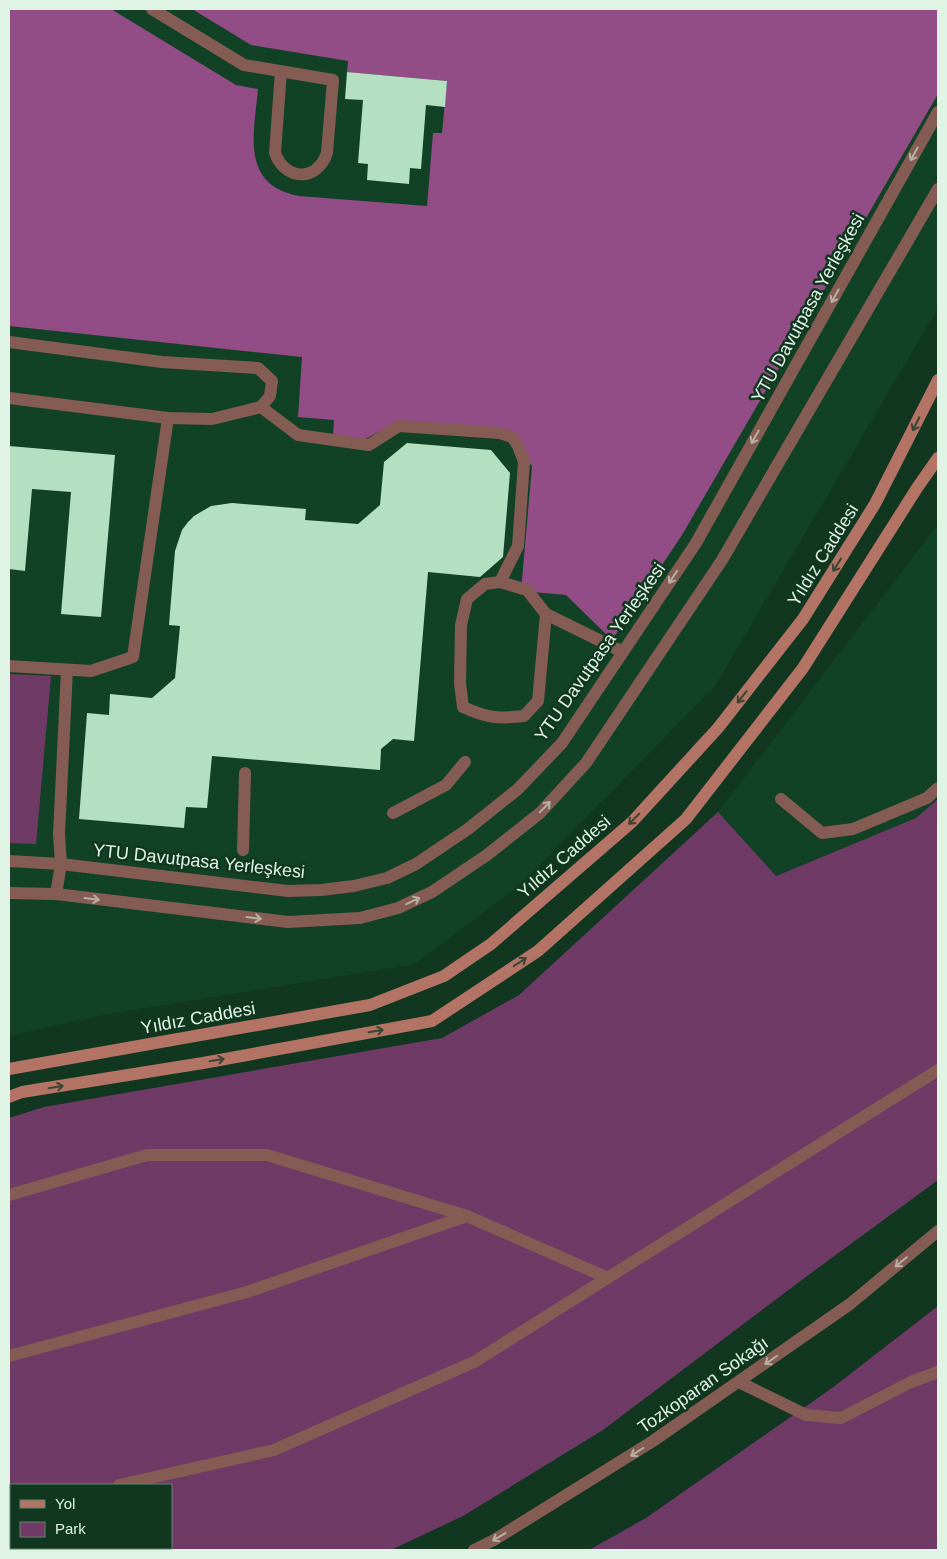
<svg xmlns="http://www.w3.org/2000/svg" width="947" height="1559" font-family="Arial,sans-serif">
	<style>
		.built { fill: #124225 }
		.green { fill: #6f3a66; fill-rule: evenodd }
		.forest { fill: #924c86 }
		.building { fill: #b5dfc1 }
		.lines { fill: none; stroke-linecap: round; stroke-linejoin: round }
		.lane { stroke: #845c53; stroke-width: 12 }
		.street { stroke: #845c53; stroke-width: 12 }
		.secondary { stroke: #b37466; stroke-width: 12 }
		.oneway { stroke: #b6b0a3 }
		.oneway2 { stroke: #3a4632 }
		.labels { text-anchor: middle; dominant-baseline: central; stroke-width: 5; stroke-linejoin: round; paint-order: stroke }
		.street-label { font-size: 18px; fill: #dff4e5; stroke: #113720 }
	</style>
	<rect width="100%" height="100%" fill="#113720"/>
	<path class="built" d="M9,9H938V308L715,686L520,885L415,964L104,1015L9,1036Z
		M938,524V799L916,818L775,876L718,812Z"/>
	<path class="green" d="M9,674L51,676L36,844L9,843Z
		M938,799V1180L803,1279L603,1430L463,1516L391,1550H9V1118L44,1107L442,1038L519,995L718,812L776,876L916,818ZM11,1485H171V1548H11Z
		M938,1306V1550H589L646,1518L832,1388Z"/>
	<path class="forest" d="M9,9H111L236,85L258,89C254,133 240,185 299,196L427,206L433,133H442L447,81L347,72L348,61L251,45L192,9H938V94L682,535L612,640L566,595L521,591L532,466L501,429L400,421L365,439L333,437L334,420L298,417L302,357L9,326Z"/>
	<path class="building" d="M347,72L447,81L445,107L426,105L421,169L410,168L409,184L367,180L368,164L358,163L363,100L345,99Z
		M407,443L491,450L510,473L503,557L480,577L428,572L414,741L393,739L381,749L380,770L212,756L207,808L186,807L184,828L79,819L87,713L109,715L110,694L152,698L175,678L180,626L169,625L175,551L182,530L188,522L194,516L211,506L232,503L306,509L305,520L358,524L380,505L384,462Z
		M9,446L115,455L101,617L61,614L71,492L32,489L25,571L9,569Z"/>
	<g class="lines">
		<path class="lane" d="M152,9L244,65L333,80L327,153C317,182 285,181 275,153L281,71
			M9,342L162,362L258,368L272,381L270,396L261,407L212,419L168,418L9,398
			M261,407L298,435L369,445L399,426L500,433L512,437L518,446L524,462L518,546L500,582
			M546,614L538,701L524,716C498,719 487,718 463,707L460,683L461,625L467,599L485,584L500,582L527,590L546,614L623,652
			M9,666L91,671L133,657L168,418
			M781,799L822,833L853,829L927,798L938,788
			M393,813L446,785L465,762
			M243,850L245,773
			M56,894L61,864L59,834L67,670
			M9,1195L147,1155H267L467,1216L608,1278
			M9,1356L247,1292L467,1216
			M739,1382L806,1415L841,1418L911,1382L938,1372
			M119,1485L274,1450L474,1362L938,1070
			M9,1510H11"/>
		<path class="street" d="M9,861L61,864L288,891L321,890L354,886L387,878L416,864L468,829L518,789L562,743L696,543L938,112
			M9,893L56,894L288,922L360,918L398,908L432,892L487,855L540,813L586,763L722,560L938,189
			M474,1550L494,1540L653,1441L850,1304L938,1231"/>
		<path class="secondary" d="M9,1069L370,1005L444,976L491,944L632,822L718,728L803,619L875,504L938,380
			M9,1097L22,1092L203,1063L432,1021L538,951L686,819L803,668L917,488L938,458"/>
	</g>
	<defs><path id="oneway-shaft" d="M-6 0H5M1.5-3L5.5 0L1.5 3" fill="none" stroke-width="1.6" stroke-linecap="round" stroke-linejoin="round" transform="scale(1.25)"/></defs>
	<g class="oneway">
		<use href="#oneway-shaft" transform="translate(914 154) rotate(119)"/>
		<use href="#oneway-shaft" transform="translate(835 296) rotate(119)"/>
		<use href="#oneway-shaft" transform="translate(755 437) rotate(119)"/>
		<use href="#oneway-shaft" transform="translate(673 577) rotate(124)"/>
		<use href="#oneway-shaft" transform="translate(545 807) rotate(-46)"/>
		<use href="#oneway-shaft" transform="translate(92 899) rotate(7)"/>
		<use href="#oneway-shaft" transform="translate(413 901) rotate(-25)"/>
		<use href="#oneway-shaft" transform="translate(254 918) rotate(7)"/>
		<use href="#oneway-shaft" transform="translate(901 1262) rotate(140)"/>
		<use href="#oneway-shaft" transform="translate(771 1360) rotate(145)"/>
		<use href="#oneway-shaft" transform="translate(637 1452) rotate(148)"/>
		<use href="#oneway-shaft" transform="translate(499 1537) rotate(149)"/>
	</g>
	<g class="oneway2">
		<use href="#oneway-shaft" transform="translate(916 424) rotate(117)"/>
		<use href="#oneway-shaft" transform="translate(837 565) rotate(122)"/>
		<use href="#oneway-shaft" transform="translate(742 697) rotate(128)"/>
		<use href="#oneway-shaft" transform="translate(634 819) rotate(134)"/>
		<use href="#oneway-shaft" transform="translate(520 962) rotate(-33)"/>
		<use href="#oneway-shaft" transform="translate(376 1031) rotate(-10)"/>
		<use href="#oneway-shaft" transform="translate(217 1060) rotate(-10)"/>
		<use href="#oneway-shaft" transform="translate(56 1087) rotate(-9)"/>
	</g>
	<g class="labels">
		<g class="street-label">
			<text transform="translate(808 308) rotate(-61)">YTU Davutpasa Yerleşkesi</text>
			<text transform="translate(823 555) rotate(-58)">Yıldız Caddesi</text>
			<text transform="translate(600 652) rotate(-55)">YTU Davutpasa Yerleşkesi</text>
			<text transform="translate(564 857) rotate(-41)">Yıldız Caddesi</text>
			<text transform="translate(199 861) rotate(6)">YTU Davutpasa Yerleşkesi</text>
			<text transform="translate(198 1018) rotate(-10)">Yıldız Caddesi</text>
			<text transform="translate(703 1385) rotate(-35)">Tozkoparan Sokağı</text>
		</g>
	</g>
	<rect width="947" height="1559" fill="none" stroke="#dff4e5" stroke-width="20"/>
	<rect x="10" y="1484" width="162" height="65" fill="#113720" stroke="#63836f"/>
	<rect x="20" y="1500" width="25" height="8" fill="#b37466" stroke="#63836f"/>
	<text x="55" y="1509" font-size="15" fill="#dff4e5">Yol</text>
	<rect x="20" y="1522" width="25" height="15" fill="#6f3a66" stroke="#63836f"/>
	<text x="55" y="1534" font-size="15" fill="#dff4e5">Park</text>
</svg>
